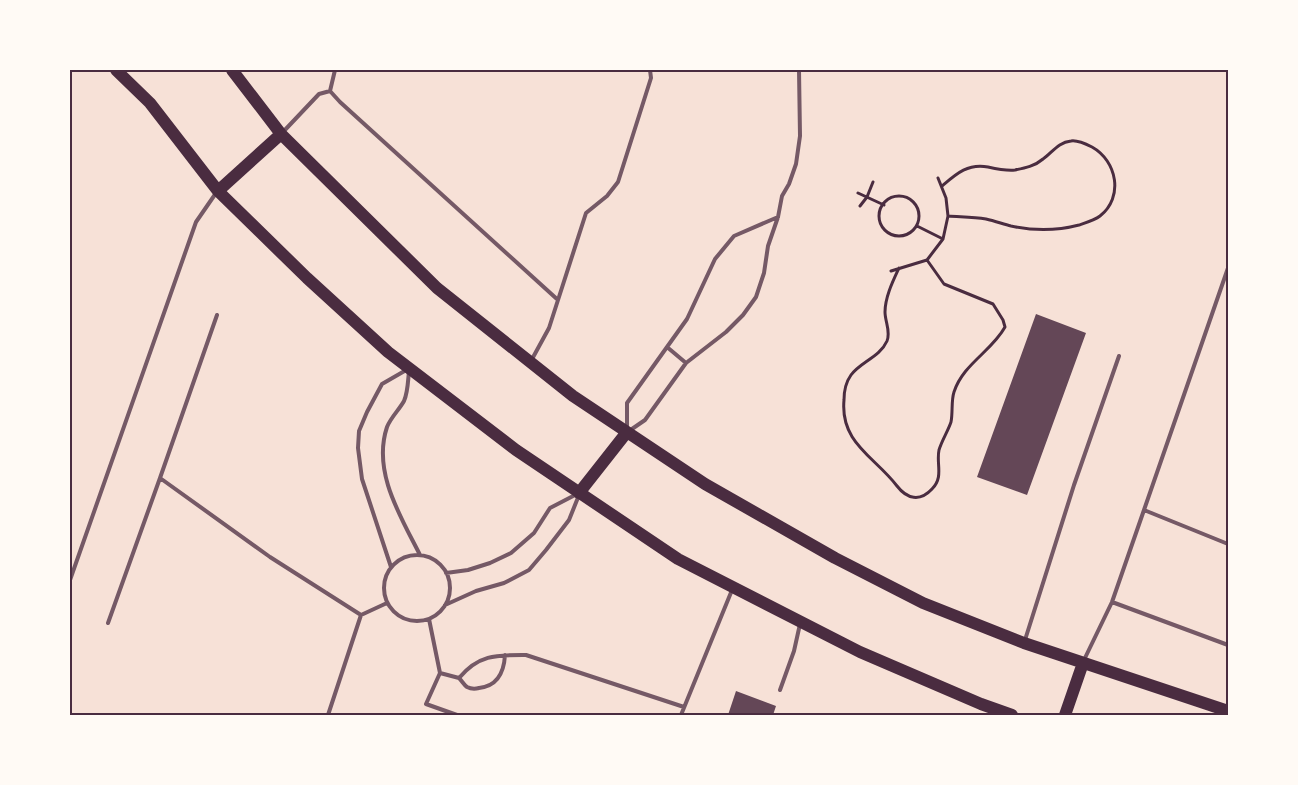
<svg xmlns="http://www.w3.org/2000/svg" width="1298" height="785" font-family="Poppins,sans-serif">
	<style>
		.building { fill: #644757 }
		.lines { fill: none; stroke-linecap: round; stroke-linejoin: round }
		.path { stroke: #4a2c40; stroke-width: 3 }
		.service { stroke: #755966; stroke-width: 4 }
		.primary { stroke: #4a2c40; stroke-width: 12 }
		.neatline { fill: none; stroke: #4a2c40; stroke-width: 2 }
	</style>
	<rect width="100%" height="100%" fill="#f7e1d7"/>
	<path class="building" d="M1036,314L1086,333L1027,495L977,477Z
		M736,691L776,706L773,715H728Z"/>
	<g class="lines">
		<path class="path" d="M942,186C956,174 968,163 988,167C997,169 1006,171 1015,170C1025,168 1035,166 1043,159C1052,153 1058,142 1071,141C1077,140 1086,144 1092,147C1117,161 1124,197 1100,216C1095,220 1085,223 1079,225C1056,231 1034,231 1011,226C1003,224 995,221 986,219C973,217 961,217 948,216
			M858,193L884,205
			M879 216a20 20 0 1 1 40 0a20 20 0 1 1-40 0Z
			M860,206L867,197L873,182
			M917,226L943,239
			M899,268C893,281 885,297 885,312C885,322 891,331 887,341C880,357 860,362 851,375C846,382 844,392 844,400C840,443 875,457 897,486C907,499 920,502 932,489C944,477 936,464 939,450C942,440 948,431 951,422C953,412 951,401 954,392C963,364 992,351 1005,327L1003,320L993,304L944,284L927,260
			M891,271L927,260L943,239L948,216L946,198L938,178"/>
		<path class="service" d="M330,91L335,70
			M283,132L319,94L330,91L340,102L558,300L549,328L531,361
			M558,300L586,213L607,196L618,182L651,78L650,70
			M217,315L160,478L270,557L361,615
			M667,347L686,363
			M409,371C408,380 408,392 404,401C399,410 391,417 387,427C372,472 401,517 420,555
			M627,428V403L687,319L715,259L734,236L778,217
			M629,431L645,420L686,363L726,332L743,315L756,297L764,273L768,246L778,217L782,196L789,184L796,164L800,136L799,70
			M1144,510L1228,268
			M384 588a33 33 0 1 1 66 0a33 33 0 1 1-66 0Z
			M391,567L362,479L358,448L359,431L367,412L382,384L408,369
			M446,573L468,570L490,563L511,553L534,533L550,508L577,494
			M70,580L196,222L216,193
			M1112,602L1228,645
			M445,605L476,591L504,583L529,570L546,550L569,520L579,495
			M429,619L440,673L426,704L457,715
			M108,623L160,478
			M1025,640L1074,485L1119,356
			M1084,660L1112,602L1144,510L1228,544
			M440,673L459,678C479,654 497,655 526,655L684,707
			M459,678C462,681 464,685 467,687C471,689 475,689 479,688C498,686 504,672 505,655
			M780,690L794,651L800,624
			M328,715L361,615L387,603
			M681,715L732,590"/>
		<path class="primary" d="M116,70L150,103L218,191L307,278L388,352L516,450L678,559L860,652L981,704L1012,715
			M232,70L281,134L437,288L573,396L705,484L835,558L923,603L1024,643L1228,711
			M218,191L281,134
			M579,493L627,432
			M1065,715L1083,663"/>
	</g>
	<rect width="1298" height="785" fill="none" stroke="#fffaf5" stroke-width="142"/>
	<rect x="71" y="71" width="1156" height="643" class="neatline"/>
</svg>
